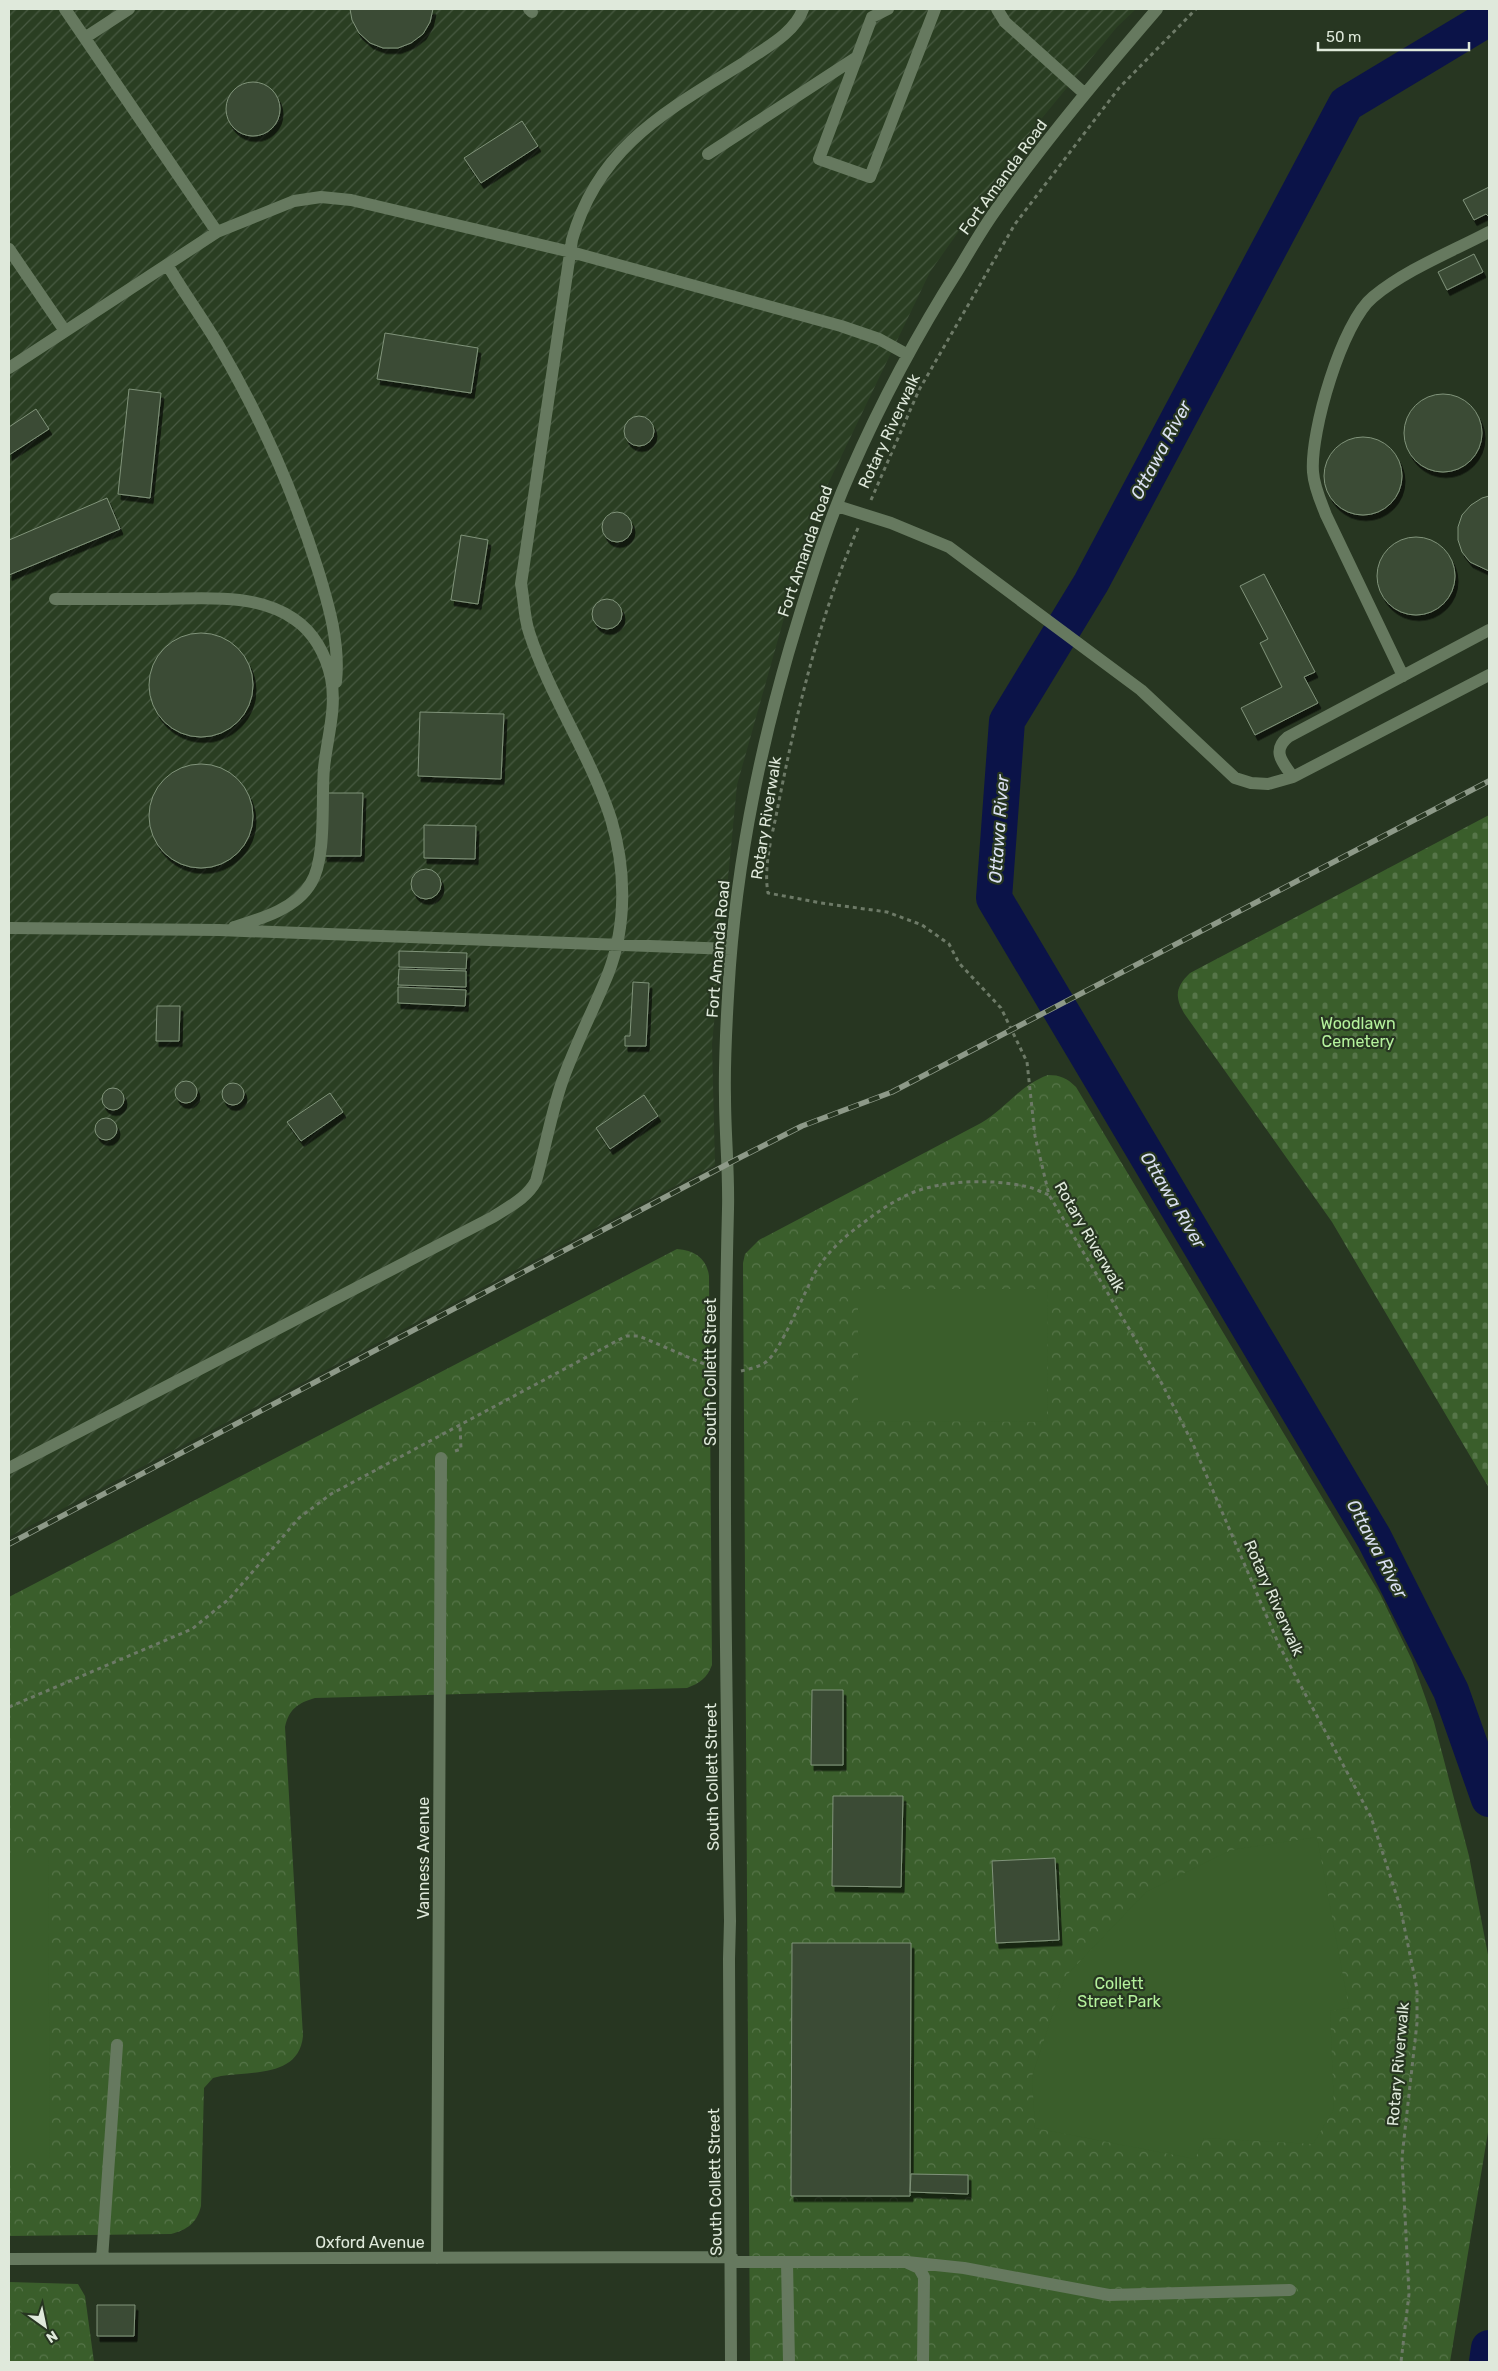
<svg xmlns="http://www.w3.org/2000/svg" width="1498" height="2371" font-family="Rubik,sans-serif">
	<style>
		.industrial { fill: url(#industrial-furrows) }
		.cemetery { fill: url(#cemetery-stones) }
		.park { fill: url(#park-crowns) }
		.garden { fill: #3a5e2b }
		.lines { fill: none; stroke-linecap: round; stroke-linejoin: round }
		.river { stroke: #0b1348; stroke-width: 36 }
		.building { fill: #3b4c35; stroke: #80937a; filter: url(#shadow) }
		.path { stroke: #6d7a67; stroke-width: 3; stroke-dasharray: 4 4; stroke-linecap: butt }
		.minor { stroke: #66795f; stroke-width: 12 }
		.rail-casing { stroke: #8d9988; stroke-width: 5.5 }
		.rail { stroke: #273621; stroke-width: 4; stroke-dasharray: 11; stroke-linecap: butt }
		.labels { text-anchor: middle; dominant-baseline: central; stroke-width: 4.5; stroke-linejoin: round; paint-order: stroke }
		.street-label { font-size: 16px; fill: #dfe9db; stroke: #273621 }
		.park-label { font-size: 16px; fill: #b5f29d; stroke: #273621 }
		.water-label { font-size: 18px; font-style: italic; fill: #dae0f2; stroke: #273621 }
	</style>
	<defs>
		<pattern id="industrial-furrows" width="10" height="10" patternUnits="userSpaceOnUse" patternTransform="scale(1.25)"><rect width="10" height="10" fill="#2a3e22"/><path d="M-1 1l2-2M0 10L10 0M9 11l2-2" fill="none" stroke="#485a42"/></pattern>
		<pattern id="cemetery-stones" width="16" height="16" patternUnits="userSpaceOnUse" patternTransform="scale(1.25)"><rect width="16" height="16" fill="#3a5e2b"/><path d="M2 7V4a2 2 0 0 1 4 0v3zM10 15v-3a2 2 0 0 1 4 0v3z" fill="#567549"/></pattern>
		<pattern id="park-crowns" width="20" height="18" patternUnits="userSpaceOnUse" patternTransform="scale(1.25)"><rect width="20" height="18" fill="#3a5e2b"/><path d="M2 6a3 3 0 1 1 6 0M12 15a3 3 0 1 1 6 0" fill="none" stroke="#567549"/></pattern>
		<filter id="shadow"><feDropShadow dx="3" dy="5.5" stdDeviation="0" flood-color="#0009"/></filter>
	</defs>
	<rect width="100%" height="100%" fill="#273621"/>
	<path class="industrial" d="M9,9H1136L1117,27L1019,146L930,272L813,515L737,785L712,1044L715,1165L9,1537Z"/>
	<path class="cemetery" d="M1489,815V1488L1332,1222L1186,1016C1175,999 1174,988 1190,973Z"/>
	<path class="park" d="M1048,1075C1060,1075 1067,1078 1076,1087L1380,1594L1412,1660L1434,1722L1469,1856L1489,1960V2126L1450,2362H750L743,1263L745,1254L759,1240L981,1123C1006,1108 1020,1085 1048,1075Z
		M677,1249C695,1250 707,1259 709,1276L712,1665C707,1678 700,1683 687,1688L315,1698C298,1703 289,1709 285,1727L303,2036C299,2077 253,2071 221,2076L213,2078L204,2088L201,2206C197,2223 187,2230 171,2234L9,2236V1597Z
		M9,2282L78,2284L85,2296L94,2362H9Z"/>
	<path class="garden" d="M858,1289H1048L1047,1422L858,1421Z
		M1317,1837L1349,2008L1330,2011L1334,2109L1313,2144L1204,2138L1195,2159L1035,2128L1032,2076L1065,1977L1146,1892L1231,1850Z
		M9,1856H48L50,2158H9Z"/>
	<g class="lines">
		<path class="river" d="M1489,18L1346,104L1091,583L1007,721L994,898L1374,1538L1451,1691L1489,1799
			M1487,2362L1489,2348"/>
	</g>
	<path class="building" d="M350,9H433L430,22L423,34L411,43L398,48H383L370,43L359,33L352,20Z
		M226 109a27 27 0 1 1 54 0a27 27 0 1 1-54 0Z
		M522,121L538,146L481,183L464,158Z
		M1489,187V217L1486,214L1474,220L1463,200Z
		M1474,254L1483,272L1447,290L1438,272Z
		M385,333L478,348L471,393L377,379Z
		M129,389L161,393L150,498L118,494Z
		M1404 433a39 39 0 1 1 78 0a39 39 0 1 1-78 0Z
		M36,409L49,429L9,455V427Z
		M624 431a15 15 0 1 1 30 0a15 15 0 1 1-30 0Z
		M1324 476a39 39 0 1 1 78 0a39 39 0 1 1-78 0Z
		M1489,496V571L1470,562L1462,552L1458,540V527L1462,515L1471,505L1482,498Z
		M107,498L120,529L9,575V540Z
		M602 527a15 15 0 1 1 30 0a15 15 0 1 1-30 0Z
		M461,535L488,540L478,604L451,600Z
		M1377 576a39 39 0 1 1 78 0a39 39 0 1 1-78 0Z
		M1264,574L1315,672L1304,677L1318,703L1255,735L1241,708L1282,687L1260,643L1268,639L1240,586Z
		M592 614a15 15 0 1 1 30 0a15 15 0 1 1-30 0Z
		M149 685a52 52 0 1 1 104 0a52 52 0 1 1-104 0Z
		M420,712L504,714L501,779L418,776Z
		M149 816a52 52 0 1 1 104 0a52 52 0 1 1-104 0Z
		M326,793H363L361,856H324Z
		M424,825L476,826L475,859L424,858Z
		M411 884a15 15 0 1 1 30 0a15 15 0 1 1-30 0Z
		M399,951L467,953L466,969L399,967Z
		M399,969L466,971V987L398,985Z
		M633,982L649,983L646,1046H625V1036H630Z
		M398,987L466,990L465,1006L398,1003Z
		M157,1006H180L179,1041H156Z
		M175 1092a11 11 0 1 1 22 0a11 11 0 1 1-22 0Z
		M222 1094a11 11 0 1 1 22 0a11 11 0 1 1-22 0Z
		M102 1099a11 11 0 1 1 22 0a11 11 0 1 1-22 0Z
		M330,1093L343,1112L301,1141L287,1122Z
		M644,1095L658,1116L610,1149L596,1128Z
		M95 1129a11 11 0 1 1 22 0a11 11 0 1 1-22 0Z
		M812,1690H843V1765H811Z
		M833,1796H903L901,1887L832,1886Z
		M1055,1858L1059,1940L996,1943L992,1861Z
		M792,1943H911L910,2196H791Z
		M911,2174L968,2175V2194L910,2192Z
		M97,2305H135L134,2336H97Z"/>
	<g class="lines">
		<path class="path" d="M871,500L919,390L1015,224L1119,88L1196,9
			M858,528C819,618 797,710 778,806C773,833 763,865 768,893L821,903L887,912L922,925L949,944L959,963L1001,1008L1027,1062L1035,1136L1049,1195L1161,1382L1193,1444L1279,1645L1371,1817L1400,1906L1417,1989V2023L1402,2157L1409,2294L1401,2362
			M741,1371C749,1369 759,1367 766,1362C781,1351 805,1290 817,1269C828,1252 843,1238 859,1226C876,1213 894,1200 914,1192C946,1180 990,1179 1024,1186C1032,1187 1041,1192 1049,1195
			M455,1451L461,1449L460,1425
			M9,1707L192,1629L229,1599L299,1518L331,1494L626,1336H639L711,1367"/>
		<path class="minor" d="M65,9L217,232
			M529,9L532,12
			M888,9L872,17L819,159L870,177L935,9
			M997,9L1005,22L1085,94
			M86,37L129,9
			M708,154L857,57
			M9,249L65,331
			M168,266C184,293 203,319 219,346C260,416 294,493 318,570C329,606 340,644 336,682
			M9,368L217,232L294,201L321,197L351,200L571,252L841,326L879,339L908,355
			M837,506L891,523L949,547L1141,690L1235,778L1251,783L1268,784L1293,777C1283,763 1271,751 1288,737L1489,630
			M55,599C89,599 123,599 157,599C201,599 255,592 294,619C314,632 326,655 331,678C337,708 327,738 324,768C321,799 327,857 311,883C296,909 260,919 234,927
			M1403,676L1326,515C1321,502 1314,487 1313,472C1310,432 1342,322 1373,297C1407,269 1451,252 1489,232
			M1293,777L1489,675
			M9,928L219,930L731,949
			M9,1468L493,1217C510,1206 527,1198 536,1181C545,1149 551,1114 562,1082C575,1045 593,1011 608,974C627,925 626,869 611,819C590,754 550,697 529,632C524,617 524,599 521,584L572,240C598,146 668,110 745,62C765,48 795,33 803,9
			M437,2258L441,1458
			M9,2259L732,2257
			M102,2259L117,2045
			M732,2262H907L964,2268L1109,2295L1290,2290
			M787,2263L789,2362
			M908,2263L919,2268L924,2277L923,2362
			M731,2362L729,1959L730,1921C726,1683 722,1446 728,1209C729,1172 725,1134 725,1097C724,1053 727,1009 730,965C739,847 764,730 799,617C814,568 829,520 850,473C881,402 918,333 960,267C972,247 984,226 998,207C1047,138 1102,73 1157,9"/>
		<defs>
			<path id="rail" d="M9,1544L741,1157L802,1126L892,1092L1489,781"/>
		</defs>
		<use href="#rail" class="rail-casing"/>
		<use href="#rail" class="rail"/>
	</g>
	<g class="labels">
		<g class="street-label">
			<text transform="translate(1003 177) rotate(-54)">Fort Amanda Road</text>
			<text transform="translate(889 431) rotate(-65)">Rotary Riverwalk</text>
			<text transform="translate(805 551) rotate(-71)">Fort Amanda Road</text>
			<text transform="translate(766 818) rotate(-81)">Rotary Riverwalk</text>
			<text transform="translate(718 949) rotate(-85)">Fort Amanda Road</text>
			<text transform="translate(1090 1237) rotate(60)">Rotary Riverwalk</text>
			<text transform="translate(710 1372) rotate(-90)">South Collett Street</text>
			<text transform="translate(1274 1598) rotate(66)">Rotary Riverwalk</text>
			<text transform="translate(712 1777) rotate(-91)">South Collett Street</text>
			<text transform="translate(423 1858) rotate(-90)">Vanness Avenue</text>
			<text transform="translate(1398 2064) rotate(-85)">Rotary Riverwalk</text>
			<text transform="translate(715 2182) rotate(-91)">South Collett Street</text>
			<text x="370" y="2242">Oxford Avenue</text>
		</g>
		<g class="park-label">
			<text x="1358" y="1023">Woodlawn<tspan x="1358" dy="18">Cemetery</tspan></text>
			<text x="1119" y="1983">Collett<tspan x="1119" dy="18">Street Park</tspan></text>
		</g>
		<g class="water-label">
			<text transform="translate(1161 450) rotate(-62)">Ottawa River</text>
			<text transform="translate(999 829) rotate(-86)">Ottawa River</text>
			<text transform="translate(1173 1200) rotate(59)">Ottawa River</text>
			<text transform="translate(1377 1549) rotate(62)">Ottawa River</text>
		</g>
	</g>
	<rect width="1498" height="2371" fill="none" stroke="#dfe9db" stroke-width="20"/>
	<g transform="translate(45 2326) rotate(147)" stroke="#273621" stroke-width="4" paint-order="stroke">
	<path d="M0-4L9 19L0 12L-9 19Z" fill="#dfe9db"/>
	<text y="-8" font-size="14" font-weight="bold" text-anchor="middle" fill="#dfe9db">N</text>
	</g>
	<path d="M1318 42v8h151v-8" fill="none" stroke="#dfe9db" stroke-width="2.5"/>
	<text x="1326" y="42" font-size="15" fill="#dfe9db" stroke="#273621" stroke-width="4" paint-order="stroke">50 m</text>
</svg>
